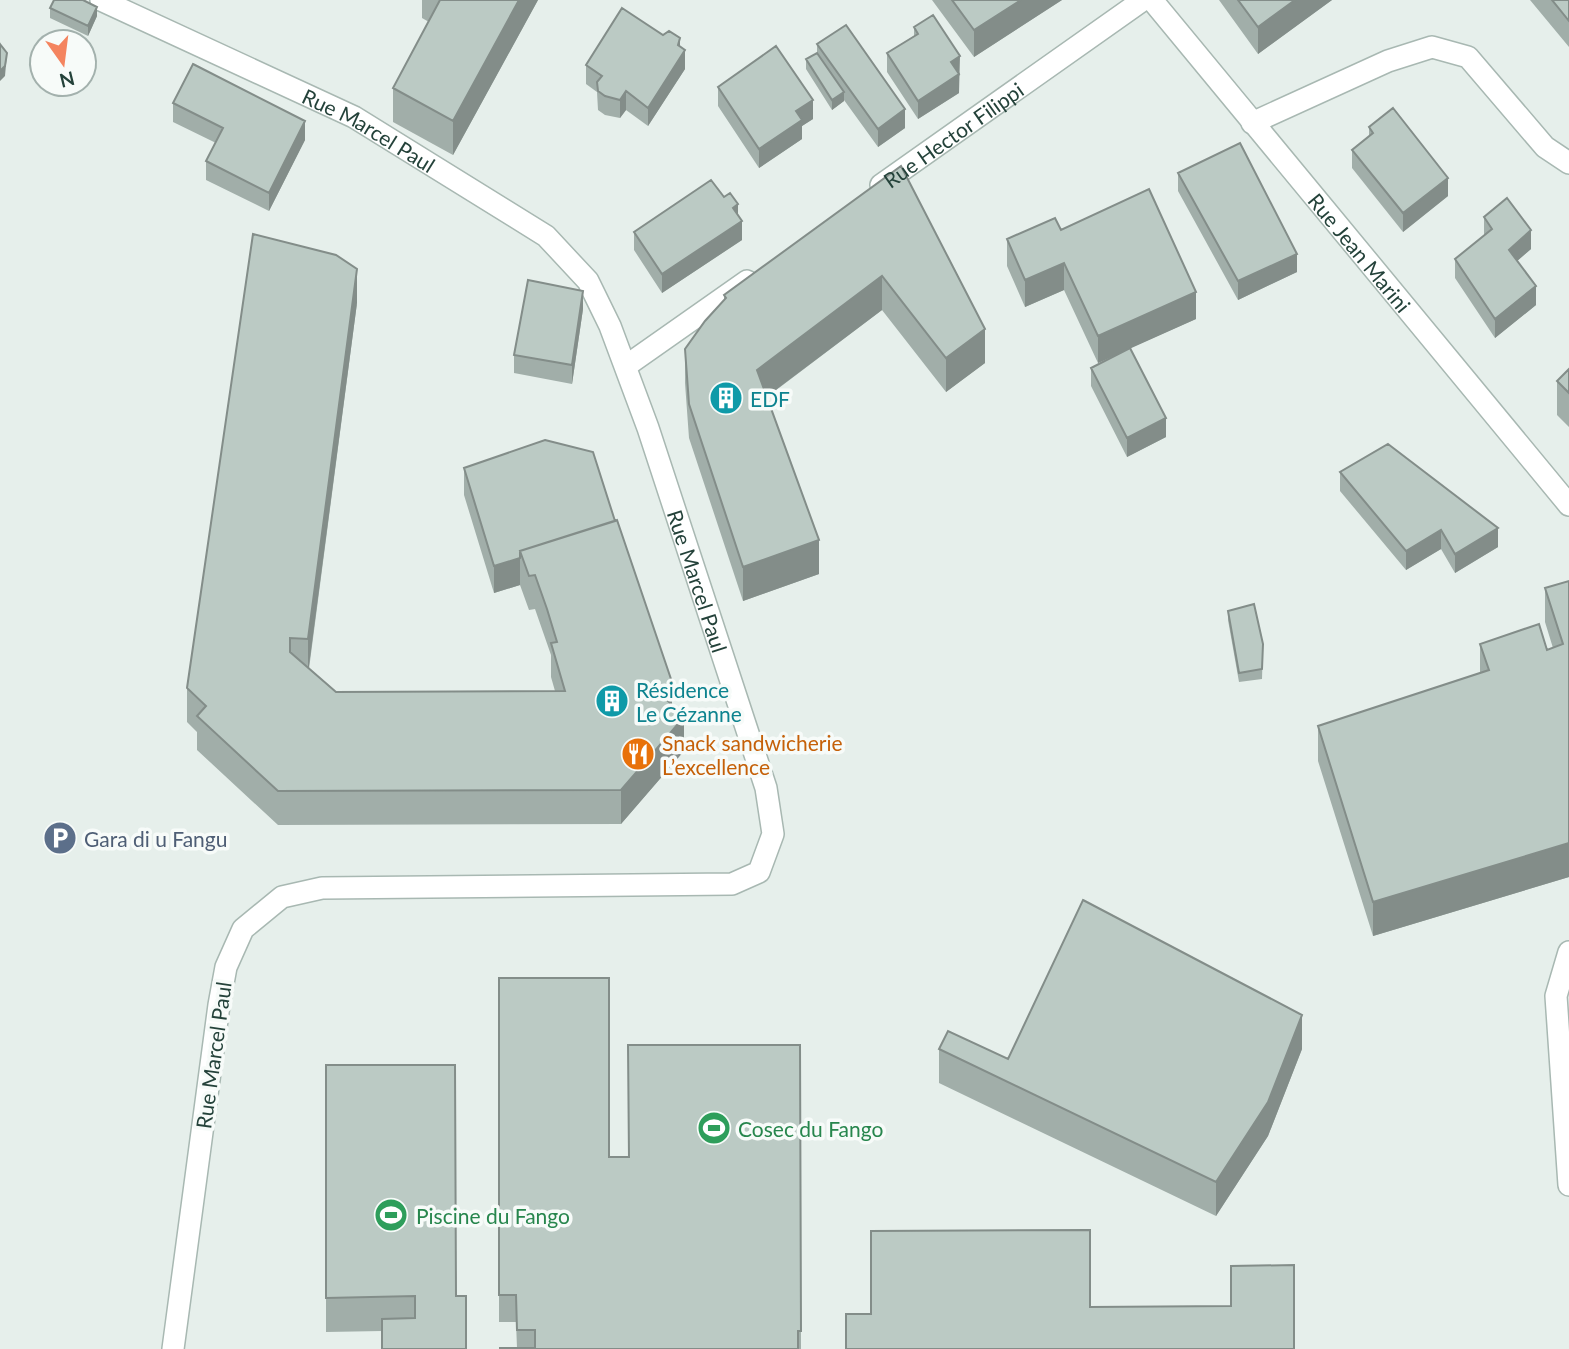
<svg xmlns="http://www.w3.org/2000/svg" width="1569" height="1349" font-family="Lato,sans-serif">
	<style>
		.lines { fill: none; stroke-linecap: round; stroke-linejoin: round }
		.minor-casing { stroke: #a8b8b2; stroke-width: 24 }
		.minor { stroke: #fff; stroke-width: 21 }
		.wall { fill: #a1aea9 }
		.shaded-wall { fill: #838d89 }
		.building { fill: #bbcac4; stroke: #838d89; stroke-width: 2 }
		.labels { text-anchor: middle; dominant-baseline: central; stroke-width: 7; stroke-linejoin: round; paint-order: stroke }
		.street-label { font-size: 21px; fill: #24423a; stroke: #f7fbf9 }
		.culture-label { font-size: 21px; fill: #0d838f; stroke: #f7fbf9; text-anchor: start }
		.food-label { font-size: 21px; fill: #c56008; stroke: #f7fbf9; text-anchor: start }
		.service-label { font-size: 21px; fill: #4e5e75; stroke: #f7fbf9; text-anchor: start }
		.leisure-label { font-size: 21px; fill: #27864d; stroke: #f7fbf9; text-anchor: start }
	</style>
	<rect width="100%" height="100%" fill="#e6efeb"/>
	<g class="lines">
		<defs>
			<g id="minor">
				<path id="s1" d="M101,0L354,117L546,236L588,281L610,326L648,428L766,788L773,834L759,872L732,884L322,888L282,897L243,929L226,967L219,1005L173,1349"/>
				<path id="s2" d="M1152,0L1569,505"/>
				<path d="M1252,123L1388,61L1432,47L1468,57L1545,147L1569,163"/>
				<path id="s3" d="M881,185L1143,0"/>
				<path d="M626,366L747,281"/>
				<path d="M1569,952L1556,996L1569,1185"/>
			</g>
		</defs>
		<use href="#minor" class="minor-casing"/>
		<use href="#minor" class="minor"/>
	</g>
	<path class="wall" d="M422,0H538L453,155L393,122V88L429,22L422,18Z
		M932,0H1062L974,57Z
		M1219,0H1332L1258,54Z
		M1530,0H1569V47Z
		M50,8L97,16L88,36L50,18Z
		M914,27L960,75L959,76V93L918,119L887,72V53L914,36Z
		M817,44L905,128L878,147L844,100V101L832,110L806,69V59L817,53Z
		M680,46L685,69L648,126L626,110L620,118L605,115L598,110L597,92L586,84V65Z
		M718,87L813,119L802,126V139L759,168L718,106Z
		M173,103L305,140L269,211L206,180V161L216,143L173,122Z
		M1369,127L1448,196L1403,232L1352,168V150L1369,136Z
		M901,166L985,363L946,392L882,310L767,397L819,574L743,601L689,438L685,383V349L724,300V295Z
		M1178,173L1297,272L1238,300L1178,191Z
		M738,215L742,240L662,293L634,250V232Z
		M1484,217L1531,249L1517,261L1536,305L1495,338L1455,278V259L1484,236Z
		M1061,230L1196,319L1130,348L1166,437L1127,457L1091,386V368L1119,354L1098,363L1064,290L1025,307L1007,266V239Z
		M357,303L309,669L336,692L555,691L551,677V655L535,609L529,610L520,585L494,593L464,495V468L615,521L672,705L684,751L621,824L278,825L197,750V732L187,722V688Z
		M583,309L572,384L514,373V355Z
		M1569,369V427L1557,415V381Z
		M1340,472L1498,547L1455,573L1441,549L1406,570L1340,491Z
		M1569,581V877L1373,936L1318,761V726L1480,673V644L1547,650L1553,648L1545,622V588Z
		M1228,611L1263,644L1262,679L1239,682L1228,620Z
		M499,978L609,1157H629L800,1045L801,1349H500L517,1348L516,1322H499Z
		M939,1049L1008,1059L1302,1049L1268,1136L1216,1216L939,1083Z
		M326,1065L466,1349L382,1331L326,1332Z"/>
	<path class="shaded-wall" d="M519,0H538L453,155V121Z
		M1021,0H1062L974,57V30Z
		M1295,0H1332L1258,54V27Z
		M97,7V16L88,36V26Z
		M680,38V57L685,50V69L648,126V108L678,45Z
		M7,53L5,76L0,81V71Z
		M960,56L959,93L918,119V101L951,62Z
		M626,91V110L620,118V100Z
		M844,92V101L832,110V100Z
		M813,100V119L802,126V139L759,168V149L796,111Z
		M905,109V128L878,147V129Z
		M305,121V140L269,211V193Z
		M1448,178V196L1403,232V213Z
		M738,204V223L733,208Z
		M742,221V240L662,293V274Z
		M1531,230V249L1509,268V250Z
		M1297,254V272L1238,300V281Z
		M1064,263V290L1025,307V280Z
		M357,269V303L308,673V639Z
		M882,276V310L757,404V370Z
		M1536,286V305L1495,338V319Z
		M583,291V309L572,384V365Z
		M1196,292V319L1098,363V336Z
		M985,329V363L946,392V358Z
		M1166,418V437L1127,457V438Z
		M1498,528V547L1455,573V554Z
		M1441,530V549L1406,570V551Z
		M819,540V574L743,601V567Z
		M520,558V585L494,593V566Z
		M672,682V716L661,694Z
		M684,717V751L621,824V790Z
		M1569,843V877L1373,936V902Z
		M1302,1015V1049L1268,1136L1216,1216V1182Z"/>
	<path class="building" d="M54,0H83L97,7L88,26L50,8Z
		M440,0H519L453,121L393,88Z
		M952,0H1021L974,30Z
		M1238,0H1295L1258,27Z
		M1552,0H1569V21Z
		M622,8L663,35L669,31L680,38L678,45L685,50L648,108L626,91L620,100L605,96L598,91L597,82L602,76L586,65Z
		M933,15L960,56L951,62L959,74L918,101L887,53L918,34L914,27Z
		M846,25L905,109L878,129L817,44Z
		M0,44L7,53L5,66L0,71Z
		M776,46L813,100L796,111L802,120L759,149L718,87Z
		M817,53L844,92L832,100L806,59Z
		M193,64L305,121L269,193L206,161L223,128L173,103Z
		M1393,108L1448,178L1403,213L1352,150L1373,133L1369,127Z
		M1240,143L1297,254L1238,281L1178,173Z
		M901,166L985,329L946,358L882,276L757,370L819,540L743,567L689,404L685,349L705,321L726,298L724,295Z
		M711,180L724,197L730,193L738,204L733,208L742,221L662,274L634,232Z
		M1149,189L1196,292L1098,336L1064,263L1025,280L1007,239L1055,218L1061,230Z
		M1507,198L1531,230L1509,250L1536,286L1495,319L1455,259L1492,229L1484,217Z
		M253,234L336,255L357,269L308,639L290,638V652L336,692L565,691L551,643L557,642L547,609L535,575L529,576L520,551L617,520L672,682L661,694L684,717L621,790L278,791L197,716L206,706L187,688Z
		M528,280L583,291L572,365L514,355Z
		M1130,348L1166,418L1127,438L1091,368Z
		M1569,369V393L1557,381Z
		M545,440L593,452L615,521L520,551V558L494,566L464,468Z
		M1388,444L1498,528L1455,554L1441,530L1406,551L1340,472Z
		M1569,581V843L1373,902L1318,726L1489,670L1480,644L1539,624L1547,650L1563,644L1545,588Z
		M1254,604L1263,644L1262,669L1239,673L1228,611Z
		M1083,900L1302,1015L1268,1102L1216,1182L939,1049L948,1031L1008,1059Z
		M499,978H609V1157H629L628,1045H800L801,1331H798V1349H500V1348H535V1330H517L516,1295H499Z
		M326,1065H455L456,1296H466V1349H382V1319L415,1318V1296L326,1298Z
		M1090,1230V1307L1231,1306V1266L1294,1265V1349H846V1314H871V1231Z"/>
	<defs>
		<symbol id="building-disc" viewBox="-11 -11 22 22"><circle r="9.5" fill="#0f9aa8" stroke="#f7fbf9"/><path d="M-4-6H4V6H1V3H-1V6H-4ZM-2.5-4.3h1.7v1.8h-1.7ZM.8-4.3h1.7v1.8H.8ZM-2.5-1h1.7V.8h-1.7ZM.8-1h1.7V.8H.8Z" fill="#fff"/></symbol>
		<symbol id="restaurant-disc" viewBox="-11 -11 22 22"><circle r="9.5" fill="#e8710a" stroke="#f7fbf9"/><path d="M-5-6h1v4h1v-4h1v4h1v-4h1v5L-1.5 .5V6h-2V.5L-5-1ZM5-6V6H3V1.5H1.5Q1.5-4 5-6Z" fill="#fff"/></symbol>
		<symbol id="parking-disc" viewBox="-11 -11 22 22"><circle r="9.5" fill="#5c6f8a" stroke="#f7fbf9"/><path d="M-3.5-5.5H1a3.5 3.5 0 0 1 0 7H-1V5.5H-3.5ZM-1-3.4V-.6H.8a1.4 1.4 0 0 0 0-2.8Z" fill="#fff"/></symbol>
		<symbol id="stadium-disc" viewBox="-11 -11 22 22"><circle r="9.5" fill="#2e9e5b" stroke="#f7fbf9"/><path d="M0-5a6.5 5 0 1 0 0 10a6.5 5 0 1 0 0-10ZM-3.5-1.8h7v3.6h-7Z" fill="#fff"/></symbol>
	</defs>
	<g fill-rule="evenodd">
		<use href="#building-disc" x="707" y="379" width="38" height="38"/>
		<use href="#building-disc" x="593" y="682" width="38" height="38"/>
		<use href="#restaurant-disc" x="619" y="735" width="38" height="38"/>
		<use href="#parking-disc" x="41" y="819" width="38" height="38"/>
		<use href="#stadium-disc" x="695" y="1109" width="38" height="38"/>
		<use href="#stadium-disc" x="372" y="1196" width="38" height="38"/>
	</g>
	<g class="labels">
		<g class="street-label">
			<text stroke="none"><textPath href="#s1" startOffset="298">Rue Marcel Paul</textPath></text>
			<text stroke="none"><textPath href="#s3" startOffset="88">Rue Hector Filippi</textPath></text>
			<text stroke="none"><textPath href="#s2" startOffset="327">Rue Jean Marini</textPath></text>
			<text stroke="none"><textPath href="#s1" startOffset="886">Rue Marcel Paul</textPath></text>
			<text transform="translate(213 1055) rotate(-82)">Rue Marcel Paul</text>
		</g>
		<g class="culture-label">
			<text x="750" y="398">EDF</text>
			<text x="636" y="689">Résidence<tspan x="636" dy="24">Le Cézanne</tspan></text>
		</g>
		<g class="food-label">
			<text x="662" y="742">Snack sandwicherie<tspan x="662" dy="24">L’excellence</tspan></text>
		</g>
		<g class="service-label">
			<text x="84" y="838">Gara di u Fangu</text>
		</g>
		<g class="leisure-label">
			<text x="738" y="1128">Cosec du Fango</text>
			<text x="416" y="1215">Piscine du Fango</text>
		</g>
	</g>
	<g transform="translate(63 63) rotate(166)"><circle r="33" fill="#f7fbf9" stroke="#a3b1ad" stroke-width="2"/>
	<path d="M0-5L12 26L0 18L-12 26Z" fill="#f4845f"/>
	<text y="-10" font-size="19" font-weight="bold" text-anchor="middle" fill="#24423a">N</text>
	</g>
</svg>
